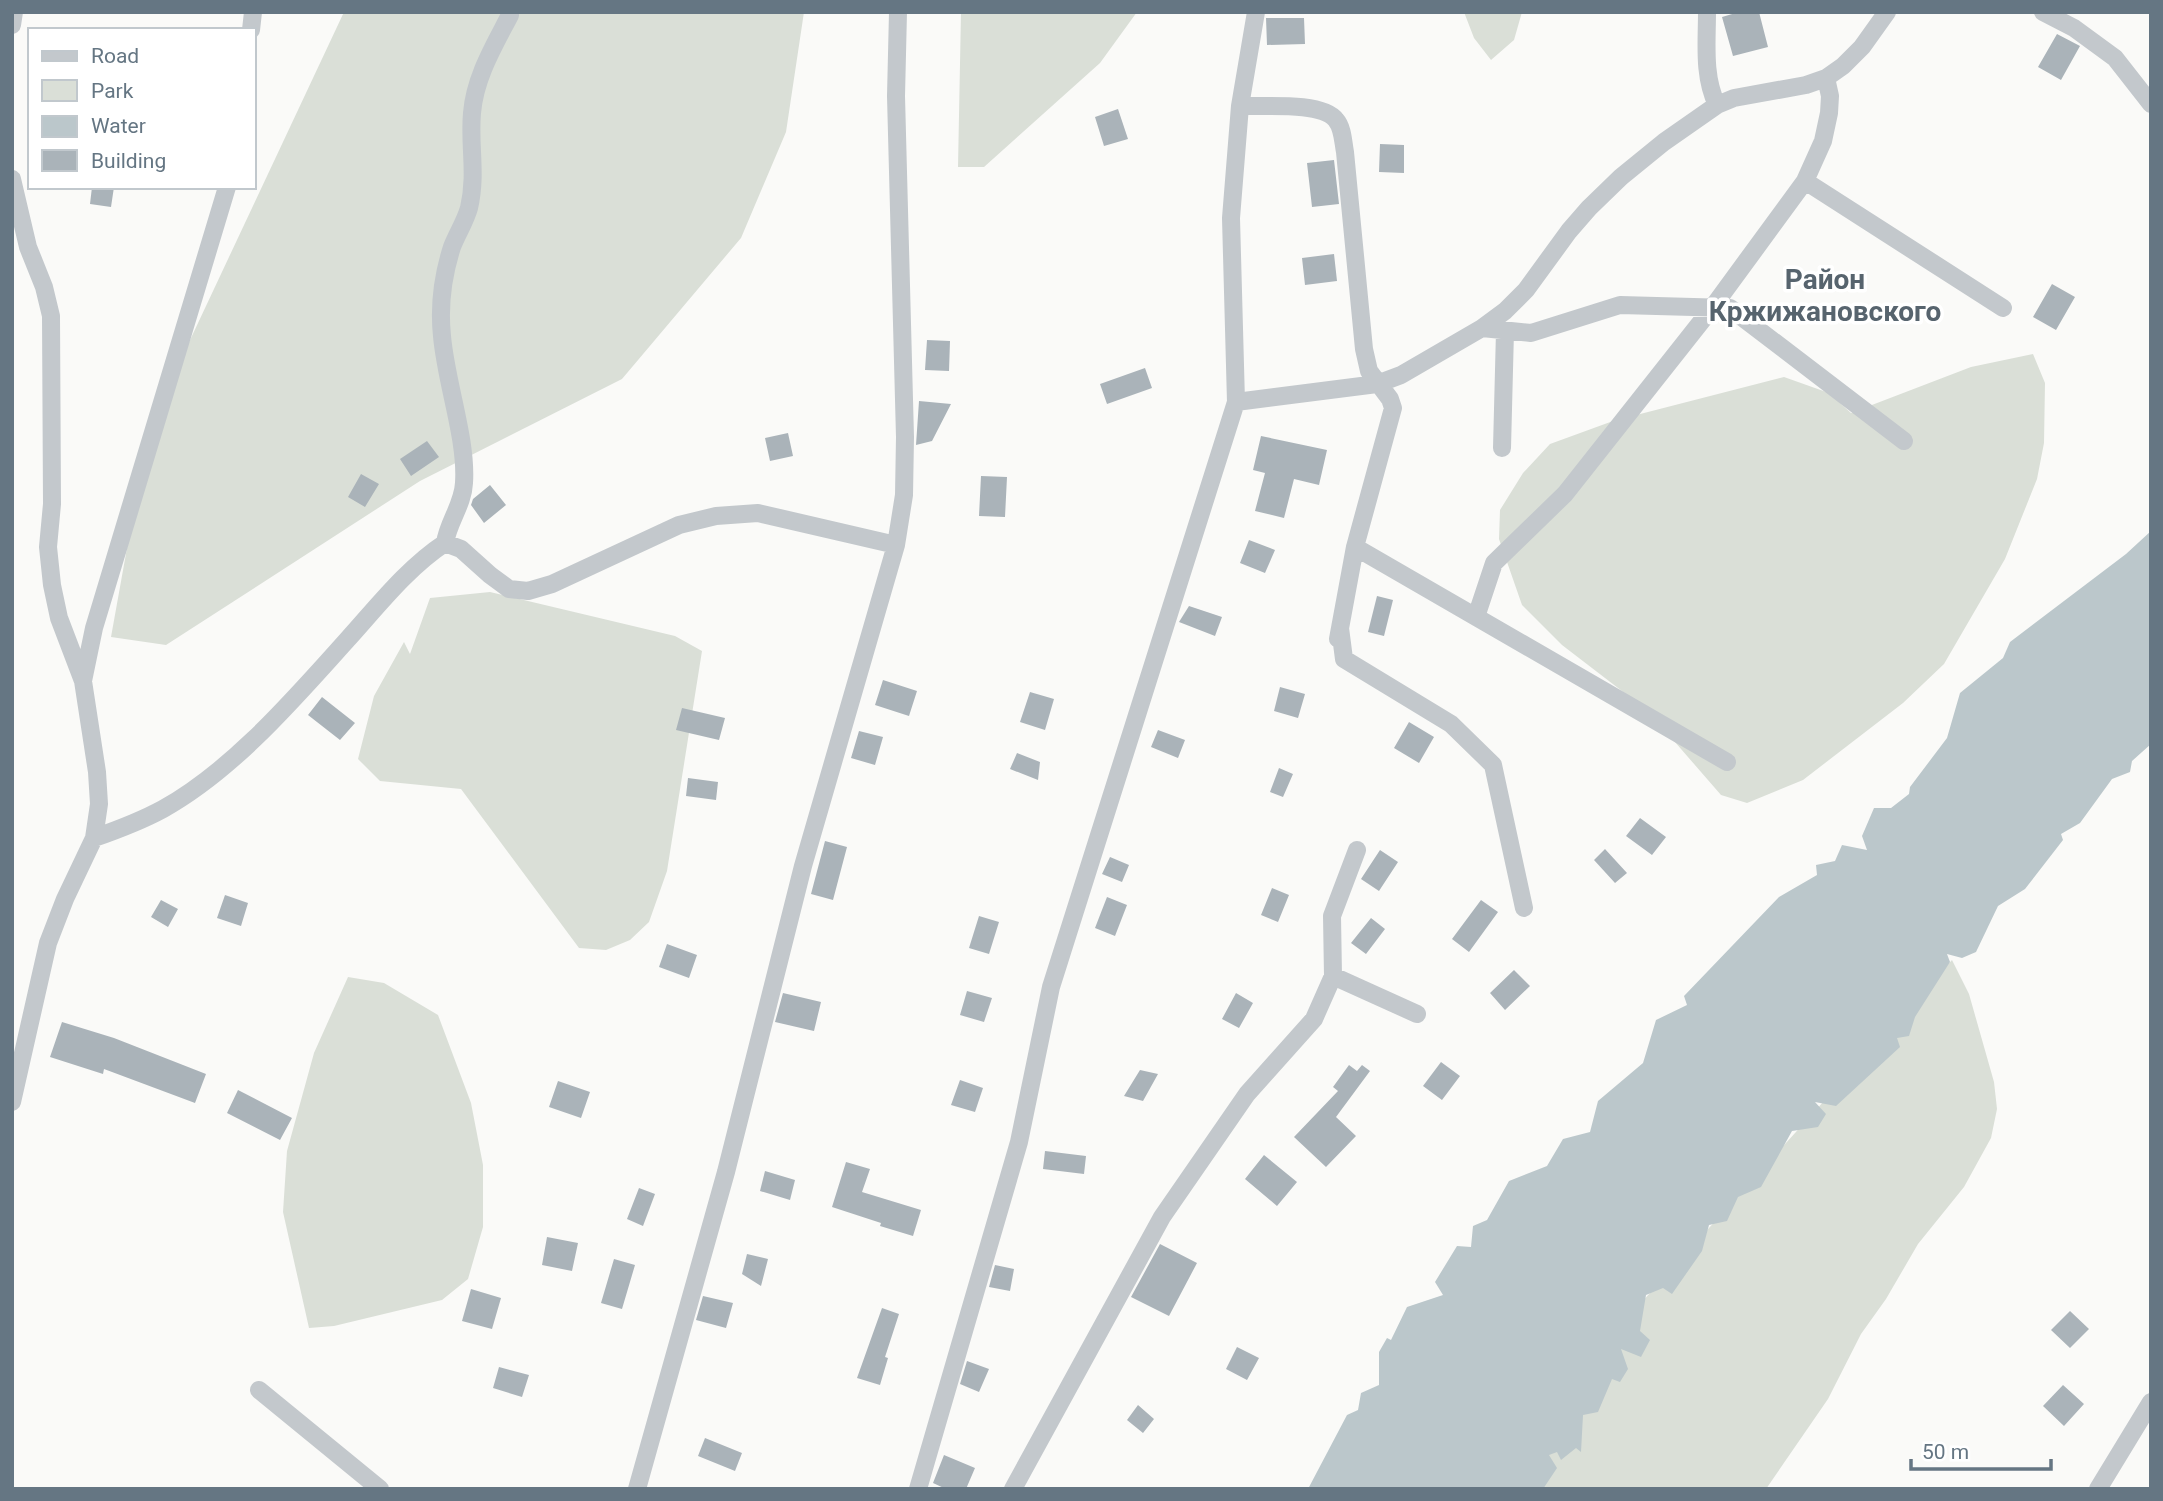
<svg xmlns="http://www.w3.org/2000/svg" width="2163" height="1501" font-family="Roboto,sans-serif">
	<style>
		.green { fill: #dadfd7 }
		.water { fill: #bbc7cb }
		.building { fill: #aab3b9 }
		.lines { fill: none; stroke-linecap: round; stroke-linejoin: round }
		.street { stroke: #c3c8cc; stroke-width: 18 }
		.labels { text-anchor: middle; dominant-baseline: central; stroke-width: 7; stroke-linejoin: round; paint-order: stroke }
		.quarter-label { font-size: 28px; font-weight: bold; fill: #57646e; stroke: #fff }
	</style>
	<rect width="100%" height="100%" fill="#fafaf8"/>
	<path class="green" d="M344,12H804L786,132L741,238L622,379L420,481L166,645L111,637L143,459L183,355Z
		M961,12H1137L1100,63L984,167H958Z
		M1464,12H1522L1514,40L1491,60L1474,38Z
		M2033,354L2045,383L2044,443L2037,479L2005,559L1944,664L1903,703L1803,780L1747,803L1721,795L1648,711L1562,645L1522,605L1499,539L1500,510L1523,473L1550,444L1613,421L1784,377L1829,393L1851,413L1971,367Z
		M490,592L675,636L702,651L667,871L649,922L630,940L606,950L579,948L461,789L380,781L358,759L374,696L404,642L410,654L430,598Z
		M1952,960L1969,994L1994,1082L1997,1109L1991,1138L1964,1187L1918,1244L1886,1299L1861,1334L1828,1399L1766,1489H1528L1572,1379Z
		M348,977L384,983L438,1015L471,1103L483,1165V1227L468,1279L442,1300L334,1326L309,1328L283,1212L287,1151L314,1053Z"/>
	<path class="water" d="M2151,531V744L2132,761L2130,772L2112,779L2080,823L2061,834L2063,840L2025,889L1998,906L1976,952L1962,958L1947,954L1950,962L1915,1017L1909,1036L1897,1038L1900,1047L1836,1106L1815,1102L1826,1114L1818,1127L1792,1131L1761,1187L1738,1197L1727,1221L1709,1225L1702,1251L1672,1294L1663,1288L1646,1295L1640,1331L1650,1340L1641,1357L1621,1349L1628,1369L1620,1382L1612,1379L1598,1412L1583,1415L1581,1452L1576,1448L1561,1460L1557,1452L1549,1455L1557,1468L1543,1489H1308L1347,1415L1358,1410L1361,1393L1379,1385V1352L1387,1338L1391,1340L1407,1307L1443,1295L1435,1282L1457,1246L1471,1247L1473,1226L1487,1220L1509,1181L1547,1166L1563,1139L1590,1132L1598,1101L1643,1063L1656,1020L1687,1005L1684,996L1779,897L1817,875L1816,865L1835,861L1842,845L1867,850L1862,836L1874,808H1891L1909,794L1910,787L1947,738L1960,693L2003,658L2010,642L2126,554Z"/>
	<path class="building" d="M1739,12H1759L1768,47L1733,56L1722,17Z
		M1266,18H1304L1305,44L1267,45Z
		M2057,34L2080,46L2061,80L2038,67Z
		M1118,109L1128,139L1104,146L1095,117Z
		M1380,144L1404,145V173L1379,172Z
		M1334,160L1339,204L1312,207L1307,163Z
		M92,187H114L111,207L90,204Z
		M1334,254L1337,281L1305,285L1302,258Z
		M2052,284L2075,297L2056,330L2033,317Z
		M927,340L950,341L949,371L925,370Z
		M1145,368L1152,388L1107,404L1100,384Z
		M919,401L951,404L932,441L916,445Z
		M788,433L793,456L770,461L765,438Z
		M1261,436L1327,450L1319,485L1294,479L1284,518L1255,511L1265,473L1253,470Z
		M427,441L439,457L411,476L400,459Z
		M361,474L379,484L365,507L348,497Z
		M981,476L1007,477L1005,517L979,516Z
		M490,485L506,505L484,523L471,505L473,499Z
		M1249,540L1275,550L1265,573L1240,563Z
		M1377,596L1393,600L1384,636L1368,632Z
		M1189,606L1222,617L1215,636L1179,622Z
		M883,680L917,691L909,716L875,705Z
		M1280,687L1305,694L1298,718L1274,711Z
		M1030,692L1054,699L1045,730L1020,722Z
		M322,697L355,723L340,740L308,715Z
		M682,708L725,718L719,740L676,730Z
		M1409,722L1434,737L1419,763L1394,748Z
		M1158,730L1185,740L1178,758L1151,747Z
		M859,731L883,737L875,765L851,758Z
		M1017,753L1040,762L1038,780L1010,769Z
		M1279,768L1293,774L1283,797L1270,792Z
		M688,778L718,782L716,800L686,796Z
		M1640,818L1666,837L1652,855L1626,836Z
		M825,841L847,847L833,900L811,894Z
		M1605,849L1627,873L1615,883L1594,860Z
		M1380,850L1398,862L1379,891L1361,879Z
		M1110,857L1129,865L1122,882L1102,874Z
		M1272,888L1289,895L1278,922L1261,915Z
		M225,895L248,903L241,926L217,918Z
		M1107,897L1127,905L1115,936L1095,928Z
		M161,900L178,909L168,927L151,917Z
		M1481,900L1498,912L1469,952L1452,939Z
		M979,916L999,922L989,954L969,948Z
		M1371,918L1385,929L1366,954L1351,943Z
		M667,944L697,955L689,978L659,967Z
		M1514,970L1530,986L1505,1010L1490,993Z
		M967,991L992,998L984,1022L960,1015Z
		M783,993L821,1002L814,1031L775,1022Z
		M1236,993L1253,1003L1239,1028L1222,1019Z
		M62,1022L114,1038L206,1074L195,1103L104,1069L103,1074L50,1057Z
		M1441,1062L1460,1076L1442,1100L1423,1086Z
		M1349,1065L1357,1071L1362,1065L1370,1071L1336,1117L1356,1136L1326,1167L1294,1137L1338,1091L1333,1087Z
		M1140,1070L1158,1074L1143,1101L1124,1096Z
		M960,1080L983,1088L975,1112L951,1105Z
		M558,1081L590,1092L581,1118L549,1107Z
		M238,1090L292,1118L280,1140L227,1113Z
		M1045,1151L1086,1156L1084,1174L1043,1169Z
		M1264,1155L1297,1182L1277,1206L1245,1179Z
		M846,1162L870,1169L862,1192L921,1210L913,1236L880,1226L881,1223L832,1207Z
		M765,1171L795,1180L790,1200L760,1191Z
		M639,1188L655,1194L643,1226L627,1219Z
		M547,1237L578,1243L572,1271L542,1265Z
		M1160,1244L1197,1263L1169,1316L1131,1297Z
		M747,1254L768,1259L761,1286L742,1274Z
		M614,1259L635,1265L622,1309L601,1303Z
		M995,1265L1014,1269L1010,1291L989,1287Z
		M471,1289L501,1298L492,1329L462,1321Z
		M703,1296L733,1303L726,1328L696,1320Z
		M882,1308L899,1314L885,1357L888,1358L880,1385L857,1378Z
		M2070,1311L2089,1329L2070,1348L2051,1330Z
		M1237,1347L1259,1358L1247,1380L1226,1369Z
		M967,1361L989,1369L979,1392L960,1384Z
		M499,1367L529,1375L522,1397L493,1388Z
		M2063,1385L2084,1404L2064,1426L2043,1406Z
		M1138,1405L1154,1419L1143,1433L1127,1420Z
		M705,1438L742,1453L735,1471L698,1456Z
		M944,1455L975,1468L966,1489H946L933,1483Z"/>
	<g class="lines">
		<path class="street" d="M1707,12C1707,43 1703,76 1717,105
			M2043,12L2074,28L2115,58L2151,104
			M12,25L14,12
			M251,30L253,12
			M1240,106C1262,107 1322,101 1336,120C1343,128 1343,142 1345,152L1364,349L1369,371L1390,399L1393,408L1355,547L1338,639
			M12,179L28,247L44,287L51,316L52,504L48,547L52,585L59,618L83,681L97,772L99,804L94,838L65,899L48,943L12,1102
			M1805,181L2003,308
			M1482,328L1531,333L1620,305L1730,308L1904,441
			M1236,402L1377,384L1401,375L1482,328L1505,311L1526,290L1569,231L1589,208L1621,177L1664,142L1717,105L1734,98L1806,85L1826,78L1843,66L1862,47L1887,12
			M1502,448L1505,331
			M445,543C448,522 463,505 464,483C467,439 446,383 442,336C439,307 443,275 452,247C457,234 465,222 469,208C477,173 469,146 472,113C475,77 494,46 510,15
			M1355,547L1727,762
			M1476,617L1494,563L1565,494L1712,308L1805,181L1823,141L1829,113L1830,96L1826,78
			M1340,628L1344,659L1451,724L1493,765L1524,908
			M83,681L94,628L227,187
			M94,838C117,830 141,821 163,809C233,770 293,700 347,640C377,607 407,568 445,543L461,549L490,575L509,589L528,591L552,584L679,525L716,516L758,513L896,545
			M1333,976L1417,1014
			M259,1390L380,1489
			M637,1489L726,1172L803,866L896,545L904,495L905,437L896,96L898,12
			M918,1489L1019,1142L1051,987L1236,402L1231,218L1240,106L1256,12
			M1013,1489L1162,1217L1247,1094L1314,1019L1333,976L1332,916L1357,850
			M2098,1489L2151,1402"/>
	</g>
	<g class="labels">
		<g class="quarter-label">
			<text x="1825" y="279">Район<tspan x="1825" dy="32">Кржижановского</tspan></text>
		</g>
	</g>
	<rect width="2163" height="1501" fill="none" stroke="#657683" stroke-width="28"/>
	<rect x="28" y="28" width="228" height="161" fill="#ffffff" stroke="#c1c8cd" stroke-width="2"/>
	<rect x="42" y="51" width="35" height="10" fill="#c3c8cc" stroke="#c1c8cd" stroke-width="2"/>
	<text x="91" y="63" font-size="21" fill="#657683">Road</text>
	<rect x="42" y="80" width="35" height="21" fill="#dadfd7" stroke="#c1c8cd" stroke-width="2"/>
	<text x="91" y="98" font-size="21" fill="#657683">Park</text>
	<rect x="42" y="116" width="35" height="21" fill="#bbc7cb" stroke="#c1c8cd" stroke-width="2"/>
	<text x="91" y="133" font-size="21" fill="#657683">Water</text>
	<rect x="42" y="150" width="35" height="21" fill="#aab3b9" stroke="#c1c8cd" stroke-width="2"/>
	<text x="91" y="168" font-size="21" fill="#657683">Building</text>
	<path d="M1911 1459v10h140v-10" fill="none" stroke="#657683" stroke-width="3.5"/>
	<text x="1922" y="1459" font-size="21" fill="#657683" stroke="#ffffff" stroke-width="5" paint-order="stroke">50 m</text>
</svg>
